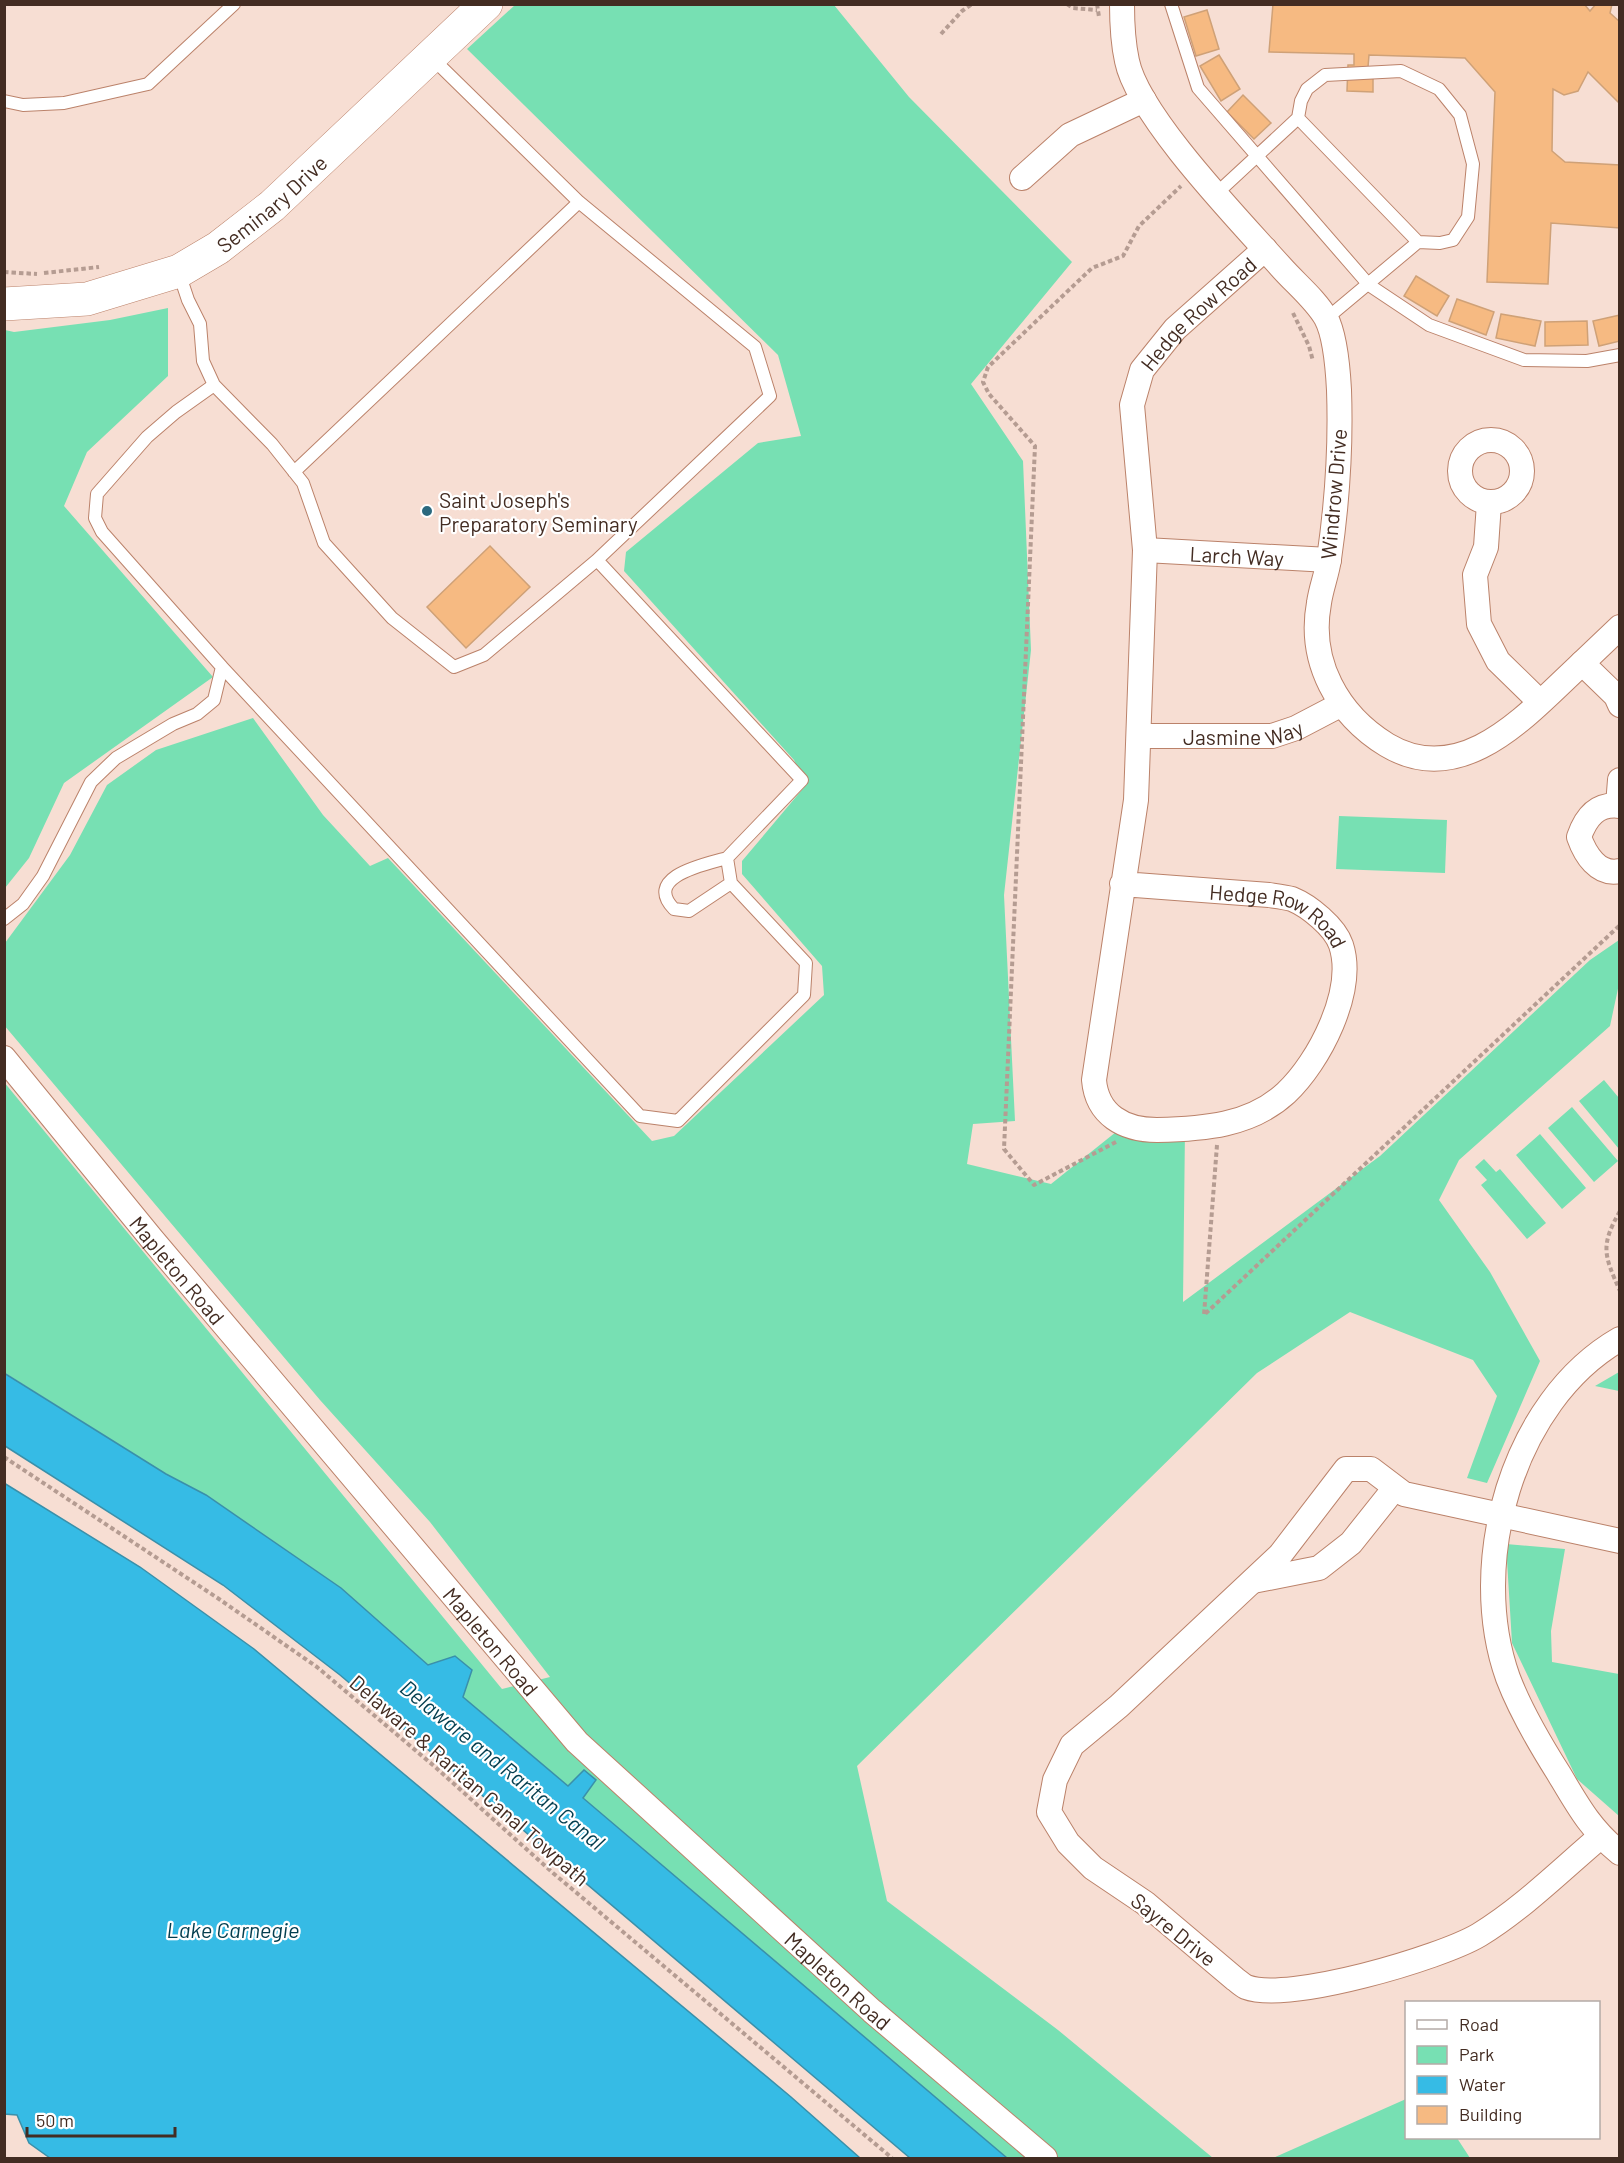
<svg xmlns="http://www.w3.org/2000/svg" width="1624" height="2163" font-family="Barlow,sans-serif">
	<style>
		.green { fill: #77e0b3 }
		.water { fill: #36bbe5; stroke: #3a90aa; stroke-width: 1.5 }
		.building { fill: #f6ba82; stroke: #cfa177; stroke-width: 1.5 }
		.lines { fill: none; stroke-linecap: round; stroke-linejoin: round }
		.lane-casing { stroke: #bb826a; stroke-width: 14 }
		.street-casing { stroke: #bb826a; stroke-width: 26 }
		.secondary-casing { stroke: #bb826a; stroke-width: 34 }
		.path { stroke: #b59c92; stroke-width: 4; stroke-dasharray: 4.5 3; stroke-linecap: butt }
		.lane { stroke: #fff; stroke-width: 12 }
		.street { stroke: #fff; stroke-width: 24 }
		.secondary { stroke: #fff; stroke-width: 33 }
		.poi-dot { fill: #2b697f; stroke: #fff; stroke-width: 2 }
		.labels { text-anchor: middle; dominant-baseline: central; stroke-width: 4.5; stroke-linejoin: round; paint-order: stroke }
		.street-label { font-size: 21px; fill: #432c22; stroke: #fff }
		.poi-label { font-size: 21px; fill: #432c22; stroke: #fff; text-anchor: start }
		.water-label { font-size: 22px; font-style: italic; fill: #033e4f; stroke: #fff }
	</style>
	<rect width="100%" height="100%" fill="#f7ded3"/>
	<path class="green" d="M515,5H834L909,97L1072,262L971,384L1023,461L1031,650L1004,895L1015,1121L973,1124L967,1164L1051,1184L1126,1124L1185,1129L1183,1302L1380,1156L1590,960L1619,940V984L1610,1026L1459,1160L1439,1200L1490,1272L1540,1361L1487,1483L1467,1478L1497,1396L1473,1360L1350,1312L1257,1373L857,1766L887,1901L1058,2030L1213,2158H1007L582,1798L596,1780L568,1786L463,1697L472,1670L428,1666L341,1588L206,1495L166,1474L5,1373L4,1082L502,1689L550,1677L430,1522L320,1400L4,1025L5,943L70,855L107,785L156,750L253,718L323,815L370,866L388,858L652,1141L674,1136L824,995L822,966L742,874V861L806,785L794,760L624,571L626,552L758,443L801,436L778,355L467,49Z
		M168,308V376L87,452L64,506L213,677L64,783L29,858L5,888V330L14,332L110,320Z
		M1339,816L1447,820L1445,873L1336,869Z
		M1604,1080L1619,1098V1149L1579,1101Z
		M1572,1107L1618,1161L1594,1182L1548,1128Z
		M1540,1134L1586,1188L1562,1209L1516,1155Z
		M1484,1159L1496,1172L1500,1169L1546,1223L1527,1239L1481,1185L1487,1180L1475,1167Z
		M1619,1372V1391L1595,1386Z
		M1506,1544L1565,1549L1551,1631L1552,1662L1619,1674V1816L1577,1779L1512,1643Z
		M1406,2099V2138H1457L1470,2158H1273Z"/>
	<path class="water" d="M4,1373L166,1474L206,1495L341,1588L428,1665L455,1656L472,1670L463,1697L568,1786L584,1770L596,1780L583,1798L1007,2158H910L340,1675L223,1585L5,1446Z
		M4,1483L140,1567L254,1649L791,2097L860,2158H50L29,2143L17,2115L4,2114Z"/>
	<path class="building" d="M1273,4H1584L1590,11L1596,4H1612L1610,13L1620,22V104L1588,72L1578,91L1564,95L1553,89L1552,151L1565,162L1620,165V228L1551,223L1548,284L1487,282L1495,92L1465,58L1369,55L1368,67H1373V92L1347,91L1348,65H1354V54L1269,52Z
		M1207,10L1219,49L1196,56L1184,17Z
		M1219,55L1240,89L1221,101L1200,66Z
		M1243,95L1271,123L1254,139L1227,112Z
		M1416,276L1449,296L1437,316L1404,296Z
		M1457,299L1494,312L1486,335L1449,321Z
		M1501,314L1541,321L1535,346L1496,338Z
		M1620,315V341L1599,346L1593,321Z
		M1587,321L1588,345L1545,346V322Z
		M490,546L530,587L466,648L427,607Z"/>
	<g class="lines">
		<defs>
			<path id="lane" d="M1171,4L1198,88L1369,285L1429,325L1524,360L1587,361L1620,355
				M4,101L23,105L64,103L148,84L234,4
				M1298,118L1301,101L1307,89L1325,75L1401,71L1439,89L1460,115L1473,164L1468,217L1453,240L1440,243L1418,242
				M1217,193L1298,118L1418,242L1326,319
				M179,273L188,300L200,324L203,361L214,385L272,444L303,483L324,543L392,618L454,667L484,655L597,560
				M294,472L579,202
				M222,667L640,1116L678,1121L804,995L806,963L731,883L727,858L802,780L597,560L770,396L755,347L579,202L432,58
				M727,858C707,864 642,876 674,909L689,911L731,883
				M4,919L23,904L43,876L91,782L116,758L173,724L197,714L214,700L222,667L102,532L95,518L97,494L147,437L176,412L214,385"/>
			<g id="street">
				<path d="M1122,4C1122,22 1123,43 1127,61C1138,116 1241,222 1281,267C1295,283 1316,300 1326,318C1335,335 1338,371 1339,390C1341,445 1337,504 1329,559C1327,574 1321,588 1319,603C1308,662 1338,715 1387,745C1454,785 1513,729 1558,686C1579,666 1599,647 1620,627"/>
				<path d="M1022,178L1070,135L1144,100"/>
				<circle cx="1491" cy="471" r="31"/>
				<path d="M1489,503L1486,547L1475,575L1479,624L1498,661L1540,702"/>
				<path id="s1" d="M1145,550L1329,560"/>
				<path d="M1582,663L1616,696L1620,705"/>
				<path id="s2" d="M1139,736H1272L1296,728L1340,705"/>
				<path d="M1618,805L1620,780"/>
				<path d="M1620,806C1597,803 1586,817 1579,837C1585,854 1598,876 1620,871"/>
				<path id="s3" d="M1122,884L1269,895C1276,896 1285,897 1292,899C1309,906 1335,927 1341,945C1356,991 1319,1062 1286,1093C1250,1126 1203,1129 1157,1130C1124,1130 1097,1115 1094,1080L1136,800L1145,550L1132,405L1142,370L1175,329L1265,249"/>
				<path id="s4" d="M4,1058L151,1238L577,1742L872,2011L1045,2158"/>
				<path d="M1620,1339C1512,1401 1467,1564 1508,1678C1521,1712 1540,1744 1559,1774C1578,1806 1591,1830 1620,1853"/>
				<path d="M1253,1581L1319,1568L1351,1543L1394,1489"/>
				<path d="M1600,1837C1561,1870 1523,1908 1479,1935C1440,1958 1288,2003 1246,1987C1242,1985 1238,1981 1235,1979L1145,1903L1093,1868L1068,1843L1049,1812L1055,1780L1072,1745L1119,1706L1280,1555L1346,1469H1371L1404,1494L1620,1541"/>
			</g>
			<g id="secondary">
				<path id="s5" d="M4,304L87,299L179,271L218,248L272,206L486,4"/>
			</g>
		</defs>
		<use href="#lane" class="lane-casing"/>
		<use href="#street" class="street-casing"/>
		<use href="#secondary" class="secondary-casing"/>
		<path class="path" d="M1067,4L1073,8L1097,10
			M1097,4L1099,17
			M941,34L962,11L972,4
			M4,272L37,274
			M44,273L99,267
			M1293,313L1309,346L1313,361
			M1116,1142L1034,1185L1004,1149L1035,446L989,394L983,382L988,367L1092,268L1123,256L1139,226L1181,186
			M1217,1145L1204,1315L1620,925
			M1620,1211C1600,1246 1604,1255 1620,1291
			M4,1457L219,1599L317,1667L434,1766L553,1873L892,2158"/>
		<use href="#lane" class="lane"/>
		<use href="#street" class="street"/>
		<use href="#secondary" class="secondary"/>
	</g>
	<circle class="poi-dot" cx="427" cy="511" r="6"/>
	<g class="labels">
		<g class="street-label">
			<text stroke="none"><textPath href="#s5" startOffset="294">Seminary Drive</textPath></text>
			<text stroke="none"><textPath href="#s3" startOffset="1426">Hedge Row Road</textPath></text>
			<text transform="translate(1333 494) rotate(-85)">Windrow Drive</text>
			<text stroke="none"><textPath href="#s1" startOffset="92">Larch Way</textPath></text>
			<text stroke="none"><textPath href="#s2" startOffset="104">Jasmine Way</textPath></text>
			<text stroke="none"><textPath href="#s3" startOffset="164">Hedge Row Road</textPath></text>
			<text stroke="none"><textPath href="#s4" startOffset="274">Mapleton Road</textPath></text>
			<text stroke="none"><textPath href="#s4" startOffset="760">Mapleton Road</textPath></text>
			<text transform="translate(470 1780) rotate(41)">Delaware &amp; Raritan Canal Towpath</text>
			<text transform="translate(1174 1929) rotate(39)">Sayre Drive</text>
			<text stroke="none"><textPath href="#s4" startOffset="1246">Mapleton Road</textPath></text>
		</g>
		<g class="poi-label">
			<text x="439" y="499">Saint Joseph's<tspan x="439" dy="24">Preparatory Seminary</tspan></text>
		</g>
		<g class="water-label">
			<text transform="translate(503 1764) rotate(39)">Delaware and Raritan Canal</text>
			<text x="233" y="1929">Lake Carnegie</text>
		</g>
	</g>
	<rect width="1624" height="2163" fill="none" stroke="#432c22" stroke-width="12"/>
	<rect x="1405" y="2001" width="195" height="138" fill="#ffffff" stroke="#b4aba7" stroke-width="1.5"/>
	<rect x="1417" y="2020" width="30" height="9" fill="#ffffff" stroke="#b4aba7" stroke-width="1.5"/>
	<text x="1459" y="2031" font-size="18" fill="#432c22">Road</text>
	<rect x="1417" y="2046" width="30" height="18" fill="#77e0b3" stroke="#b4aba7" stroke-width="1.5"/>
	<text x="1459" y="2061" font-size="18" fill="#432c22">Park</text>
	<rect x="1417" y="2076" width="30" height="18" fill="#36bbe5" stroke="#b4aba7" stroke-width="1.5"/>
	<text x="1459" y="2091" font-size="18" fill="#432c22">Water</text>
	<rect x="1417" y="2106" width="30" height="18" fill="#f6ba82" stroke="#b4aba7" stroke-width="1.5"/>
	<text x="1459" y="2121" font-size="18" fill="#432c22">Building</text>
	<path d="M27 2127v9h148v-9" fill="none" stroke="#432c22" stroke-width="3"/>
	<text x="36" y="2127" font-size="18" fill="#432c22" stroke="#ffffff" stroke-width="4.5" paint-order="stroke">50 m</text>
</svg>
